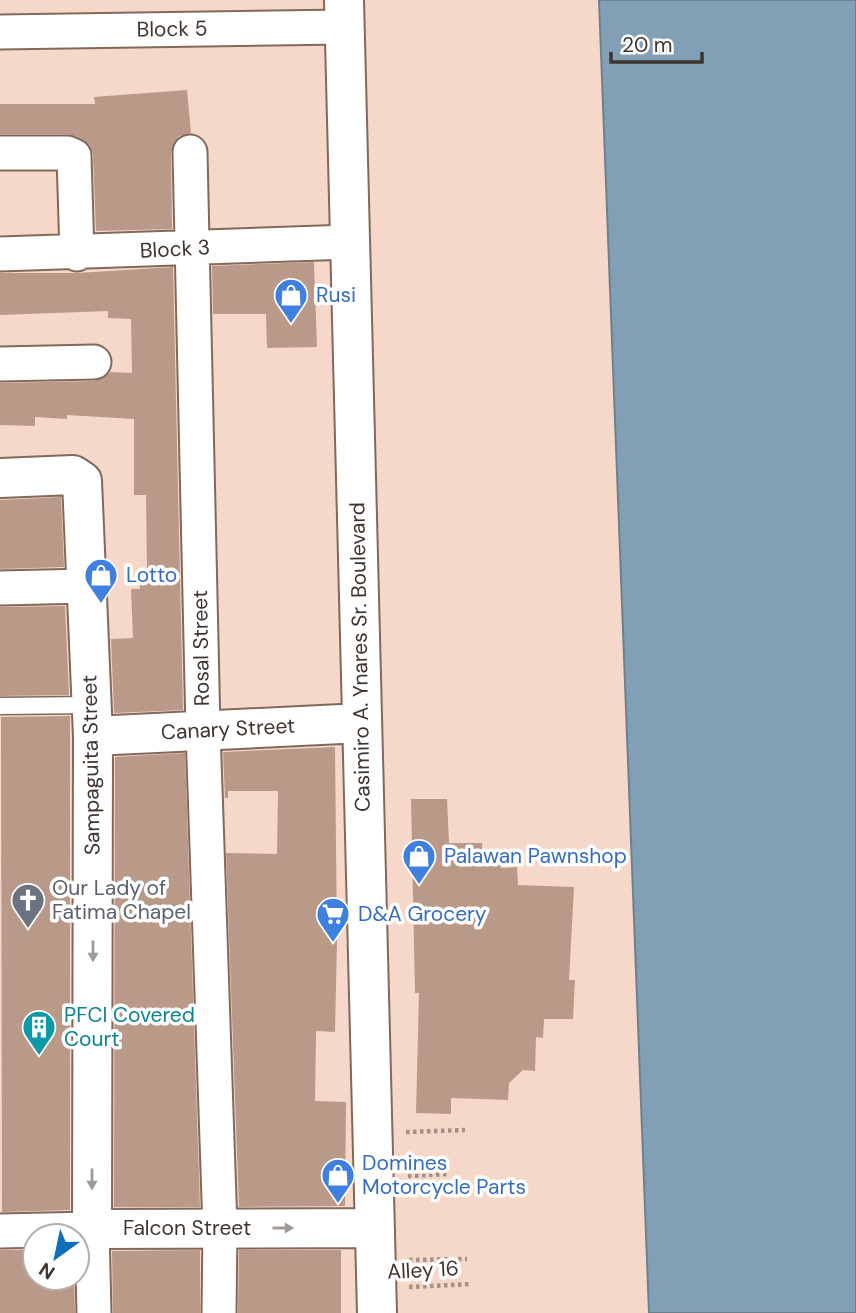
<svg xmlns="http://www.w3.org/2000/svg" width="856" height="1313" font-family="'DM Sans',sans-serif">
	<style>
		.water { fill: #82a0b5; stroke: #6e808c; stroke-width: 2 }
		.building { fill: #b99a89 }
		.lines { fill: none; stroke-linecap: round; stroke-linejoin: round }
		.lane-casing { stroke: #82695b; stroke-width: 19 }
		.street-casing { stroke: #82695b; stroke-width: 37 }
		.secondary-casing { stroke: #82695b; stroke-width: 42 }
		.path { stroke: #a59085; stroke-width: 4.5; stroke-dasharray: 3.5 3.5; stroke-linecap: butt }
		.lane { stroke: #fff; stroke-width: 16 }
		.street { stroke: #fff; stroke-width: 33 }
		.secondary { stroke: #fff; stroke-width: 38 }
		.oneway { fill: #a09a96 }
		.labels { text-anchor: middle; dominant-baseline: central; stroke-width: 7; stroke-linejoin: round; paint-order: stroke }
		.street-label { font-size: 21px; fill: #40342e; stroke: #fff }
		.shop-label { font-size: 21px; fill: #366cbe; stroke: #fff; text-anchor: start }
		.worship-label { font-size: 21px; fill: #5b616d; stroke: #fff; text-anchor: start }
		.culture-label { font-size: 21px; fill: #0d838f; stroke: #fff; text-anchor: start }
	</style>
	<rect width="100%" height="100%" fill="#f5d8c9"/>
	<path class="water" d="M599,0H856V1313H649Z"/>
	<path class="building" d="M187,90L191,133L179,136L171,152L172,229L96,231L93,155L89,145L68,134H0V104H95L94,97Z
		M314,262L317,347L267,348L266,314H213L212,266Z
		M173,267L183,710L114,713L111,639L133,638L131,589H140V570L147,569L146,495H134V419L67,415V419L35,417V426L0,425V383L94,381L111,372L132,373L131,319L108,318V311L0,315V273H77Z
		M61,497L64,567L0,569V500Z
		M65,606L69,695L0,696V607Z
		M70,716V1210L2,1212L1,717Z
		M335,747L337,941L335,1032L316,1031L315,1101L346,1102L345,1206L239,1207L226,853L277,854L278,791H228V798H225L223,752Z
		M185,753L200,1207H114L115,757Z
		M411,799H447L449,843H482L483,861L500,859L501,868L517,867L518,885L574,887L569,980H575L573,1019H544L543,1038L536,1037L535,1071L523,1070L509,1083L508,1100L451,1098V1114L416,1113L419,993H415Z
		M0,1250H35V1278H74L75,1313H0Z
		M200,1250V1313H113L112,1251Z
		M239,1250H341V1313H238Z"/>
	<g class="lines">
		<defs>
			<path id="lane" d="M0,706L91,705"/>
			<path id="street" d="M0,32L345,27
				M190,152L203,730L220,1228L219,1313
				M0,153H67L74,156L77,254
				M0,254L350,242
				M0,364L94,362
				M0,588L88,586
				M0,1231L92,1229L94,1313"/>
			<path id="secondary" d="M344,0L377,1313
				M0,478L73,475L82,481L93,736L92,1229L375,1228
				M93,736L362,723"/>
		</defs>
		<use href="#lane" class="lane-casing"/>
		<use href="#street" class="street-casing"/>
		<use href="#secondary" class="secondary-casing"/>
		<path class="path" d="M406,1132L465,1130
			M408,1176L449,1174
			M409,1260L467,1259
			M409,1287L471,1284"/>
		<use href="#lane" class="lane"/>
		<use href="#street" class="street"/>
		<use href="#secondary" class="secondary"/>
	</g>
	<defs><path id="oneway-solid" d="M-6-.8H1V-3.2L6.5 0L1 3.2V.8H-6Z" transform="scale(1.75)"/></defs>
	<g class="oneway">
		<use href="#oneway-solid" transform="translate(93 951) rotate(90)"/>
		<use href="#oneway-solid" transform="translate(92 1179) rotate(90)"/>
		<use href="#oneway-solid" transform="translate(283 1228)"/>
	</g>
	<defs>
		<symbol id="shop-pin" viewBox="-11 -11 22 30"><path d="M0 17L-7.5 6A9.5 9.5 0 1 1 7.5 6Z" fill="#3f7fe0" stroke="#fff"/><path d="M-5-2.5h2.3a2.7 3.5 0 0 1 5.4 0H5L5.5 6h-11ZM-1.5-2.5h3a1.5 2.3 0 0 0-3 0Z" fill="#fff"/></symbol>
		<symbol id="church-pin" viewBox="-11 -11 22 30"><path d="M0 17L-7.5 6A9.5 9.5 0 1 1 7.5 6Z" fill="#6b7280" stroke="#fff"/><path d="M-1.2-6h2.4v3.5h3.3v2.4h-3.3V6h-2.4V-.1h-3.3v-2.4h3.3Z" fill="#fff"/></symbol>
		<symbol id="supermarket-pin" viewBox="-11 -11 22 30"><path d="M0 17L-7.5 6A9.5 9.5 0 1 1 7.5 6Z" fill="#3f7fe0" stroke="#fff"/><path d="M-6-5.5h2.5l.6 2H6L4.5 2H-2.5L-4.4-4H-6ZM-1.5 3.2a1.3 1.3 0 1 0 .1 0ZM3 3.2a1.3 1.3 0 1 0 .1 0Z" fill="#fff"/></symbol>
		<symbol id="building-pin" viewBox="-11 -11 22 30"><path d="M0 17L-7.5 6A9.5 9.5 0 1 1 7.5 6Z" fill="#0f9aa8" stroke="#fff"/><path d="M-4-6H4V6H1V3H-1V6H-4ZM-2.5-4.3h1.7v1.8h-1.7ZM.8-4.3h1.7v1.8H.8ZM-2.5-1h1.7V.8h-1.7ZM.8-1h1.7V.8H.8Z" fill="#fff"/></symbol>
	</defs>
	<g fill-rule="evenodd">
		<use href="#shop-pin" x="272" y="276" width="38" height="52"/>
		<use href="#shop-pin" x="82" y="556" width="38" height="52"/>
		<use href="#shop-pin" x="400" y="837" width="38" height="52"/>
		<use href="#church-pin" x="9" y="881" width="38" height="52"/>
		<use href="#supermarket-pin" x="314" y="895" width="38" height="52"/>
		<use href="#building-pin" x="20" y="1008" width="38" height="52"/>
		<use href="#shop-pin" x="319" y="1156" width="38" height="52"/>
	</g>
	<g class="labels">
		<g class="street-label">
			<text transform="translate(172 29) rotate(-1)">Block 5</text>
			<text transform="translate(175 249) rotate(-3)">Block 3</text>
			<text transform="translate(201 648) rotate(-91)">Rosal Street</text>
			<text transform="translate(360 657) rotate(-91)">Casimiro A. Ynares Sr. Boulevard</text>
			<text transform="translate(228 729) rotate(-3)">Canary Street</text>
			<text transform="translate(91 765) rotate(-91)">Sampaguita Street</text>
			<text x="187" y="1228">Falcon Street</text>
			<text transform="translate(423 1270) rotate(-3)">Alley 16</text>
		</g>
		<g class="shop-label">
			<text x="316" y="295">Rusi</text>
			<text x="126" y="575">Lotto</text>
			<text x="444" y="856">Palawan Pawnshop</text>
			<text x="358" y="914">D&amp;A Grocery</text>
			<text x="362" y="1163">Domines<tspan x="362" dy="24">Motorcycle Parts</tspan></text>
		</g>
		<g class="worship-label">
			<text x="52" y="888">Our Lady of<tspan x="52" dy="24">Fatima Chapel</tspan></text>
		</g>
		<g class="culture-label">
			<text x="64" y="1015">PFCI Covered<tspan x="64" dy="24">Court</tspan></text>
		</g>
	</g>
	<g transform="translate(56 1257) rotate(213)"><circle r="33" fill="#ffffff" stroke="#b3aeab" stroke-width="2"/>
	<path d="M0-5L12 26L0 18L-12 26Z" fill="#0f6dba"/>
	<text y="-10" font-size="19" font-weight="bold" text-anchor="middle" fill="#40342e">N</text>
	</g>
	<path d="M611 52v10h91v-10" fill="none" stroke="#40342e" stroke-width="3.5"/>
	<text x="622" y="52" font-size="21" fill="#40342e" stroke="#ffffff" stroke-width="5" paint-order="stroke">20 m</text>
</svg>
